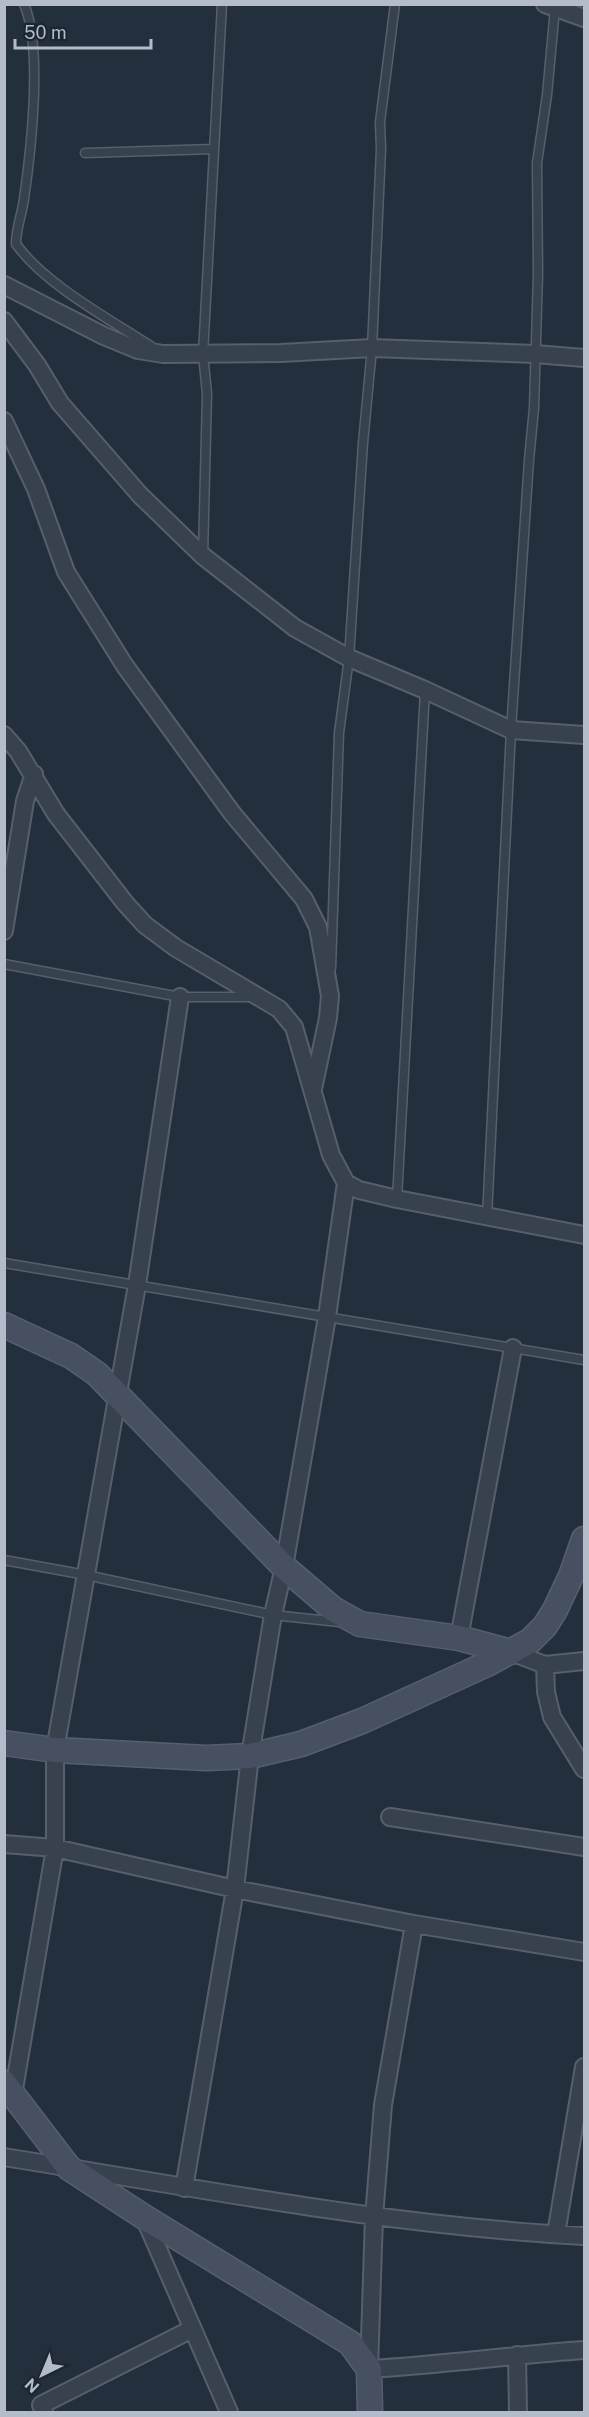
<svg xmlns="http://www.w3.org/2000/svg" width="589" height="2417" font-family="'Public Sans',sans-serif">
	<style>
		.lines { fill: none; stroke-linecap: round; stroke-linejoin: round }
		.lane-casing { stroke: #565f6c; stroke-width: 11 }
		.street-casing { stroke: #565f6c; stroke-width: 20 }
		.secondary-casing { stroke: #565f6c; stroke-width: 27 }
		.lane { stroke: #38414e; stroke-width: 8 }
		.street { stroke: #38414e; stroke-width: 16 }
		.secondary { stroke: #465061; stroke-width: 24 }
	</style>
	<rect width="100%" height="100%" fill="#242f3e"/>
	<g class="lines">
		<defs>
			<path id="lane" d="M24,4C43,48 31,151 24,199C22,214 16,228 16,244C45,285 113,321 155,349
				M85,153L214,149
				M203,555L207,394L203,354L222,4
				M4,964L180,997H253
				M331,968L339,733L349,658L363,443L372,348L381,149L380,122L395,4
				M397,1199L425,690
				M487,1217L511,730L529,460L534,408L538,274L537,163L547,95L555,8
				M4,1263L584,1360
				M4,1560L86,1575L273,1615L339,1622"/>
			<path id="street" d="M545,4L584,18
				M4,285L104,336L138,350L163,354L281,353L372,348L535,354L584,358
				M4,321L37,365L60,403L140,495L203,556L295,628L349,658L425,690L511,730L584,735
				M4,421L36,489L66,572L125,666L232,813L304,899L318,927L330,996L328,1018L313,1089
				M4,735L18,751L56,814L125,903L145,925L176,948L279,1009L294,1027L331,1155L346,1183L359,1190L397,1199L584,1235
				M4,931L25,801L34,774
				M459,1638L513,1348
				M511,1652L545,1665L584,1661
				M545,1665L546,1692L552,1717L584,1769
				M390,1817L584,1847
				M4,1844L55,1848L235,1889L414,1924L584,1952
				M414,1924L383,2105L374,2217L369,2369C441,2365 512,2355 584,2350
				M13,2095L55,1848V1750L137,1285L180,997
				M4,2157C197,2188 389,2226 584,2236
				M184,2188L235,1889L250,1756L273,1615L284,1567L327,1317L346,1183
				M144,2217L229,2412
				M556,2234L584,2067
				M517,2355L518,2412
				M44,2412L41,2405L192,2329"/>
			<path id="secondary" d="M4,1325L71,1356L97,1374L284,1567L333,1609L360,1624L459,1638L511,1652
				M4,1743L55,1750L206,1758L250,1756L301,1744L362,1721L487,1664L530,1641L545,1626L555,1610L571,1576L584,1539
				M4,2083L69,2168L144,2217L350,2343L369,2369L370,2412"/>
		</defs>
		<use href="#lane" class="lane-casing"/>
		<use href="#street" class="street-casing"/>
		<use href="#secondary" class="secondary-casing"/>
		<use href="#lane" class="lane"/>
		<use href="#street" class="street"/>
		<use href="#secondary" class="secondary"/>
	</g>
	<rect width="589" height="2417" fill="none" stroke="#b4bcc9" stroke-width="12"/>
	<g transform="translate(42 2375) rotate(223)" stroke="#1d2633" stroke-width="4.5" paint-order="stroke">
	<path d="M0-4.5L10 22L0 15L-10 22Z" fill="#b4bcc9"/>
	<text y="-9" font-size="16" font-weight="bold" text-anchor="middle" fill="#b4bcc9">N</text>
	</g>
	<path d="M15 39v9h136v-9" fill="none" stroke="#b4bcc9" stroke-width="3"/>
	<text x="24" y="39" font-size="18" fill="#b4bcc9" stroke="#1d2633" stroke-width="4.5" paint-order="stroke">50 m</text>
</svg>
